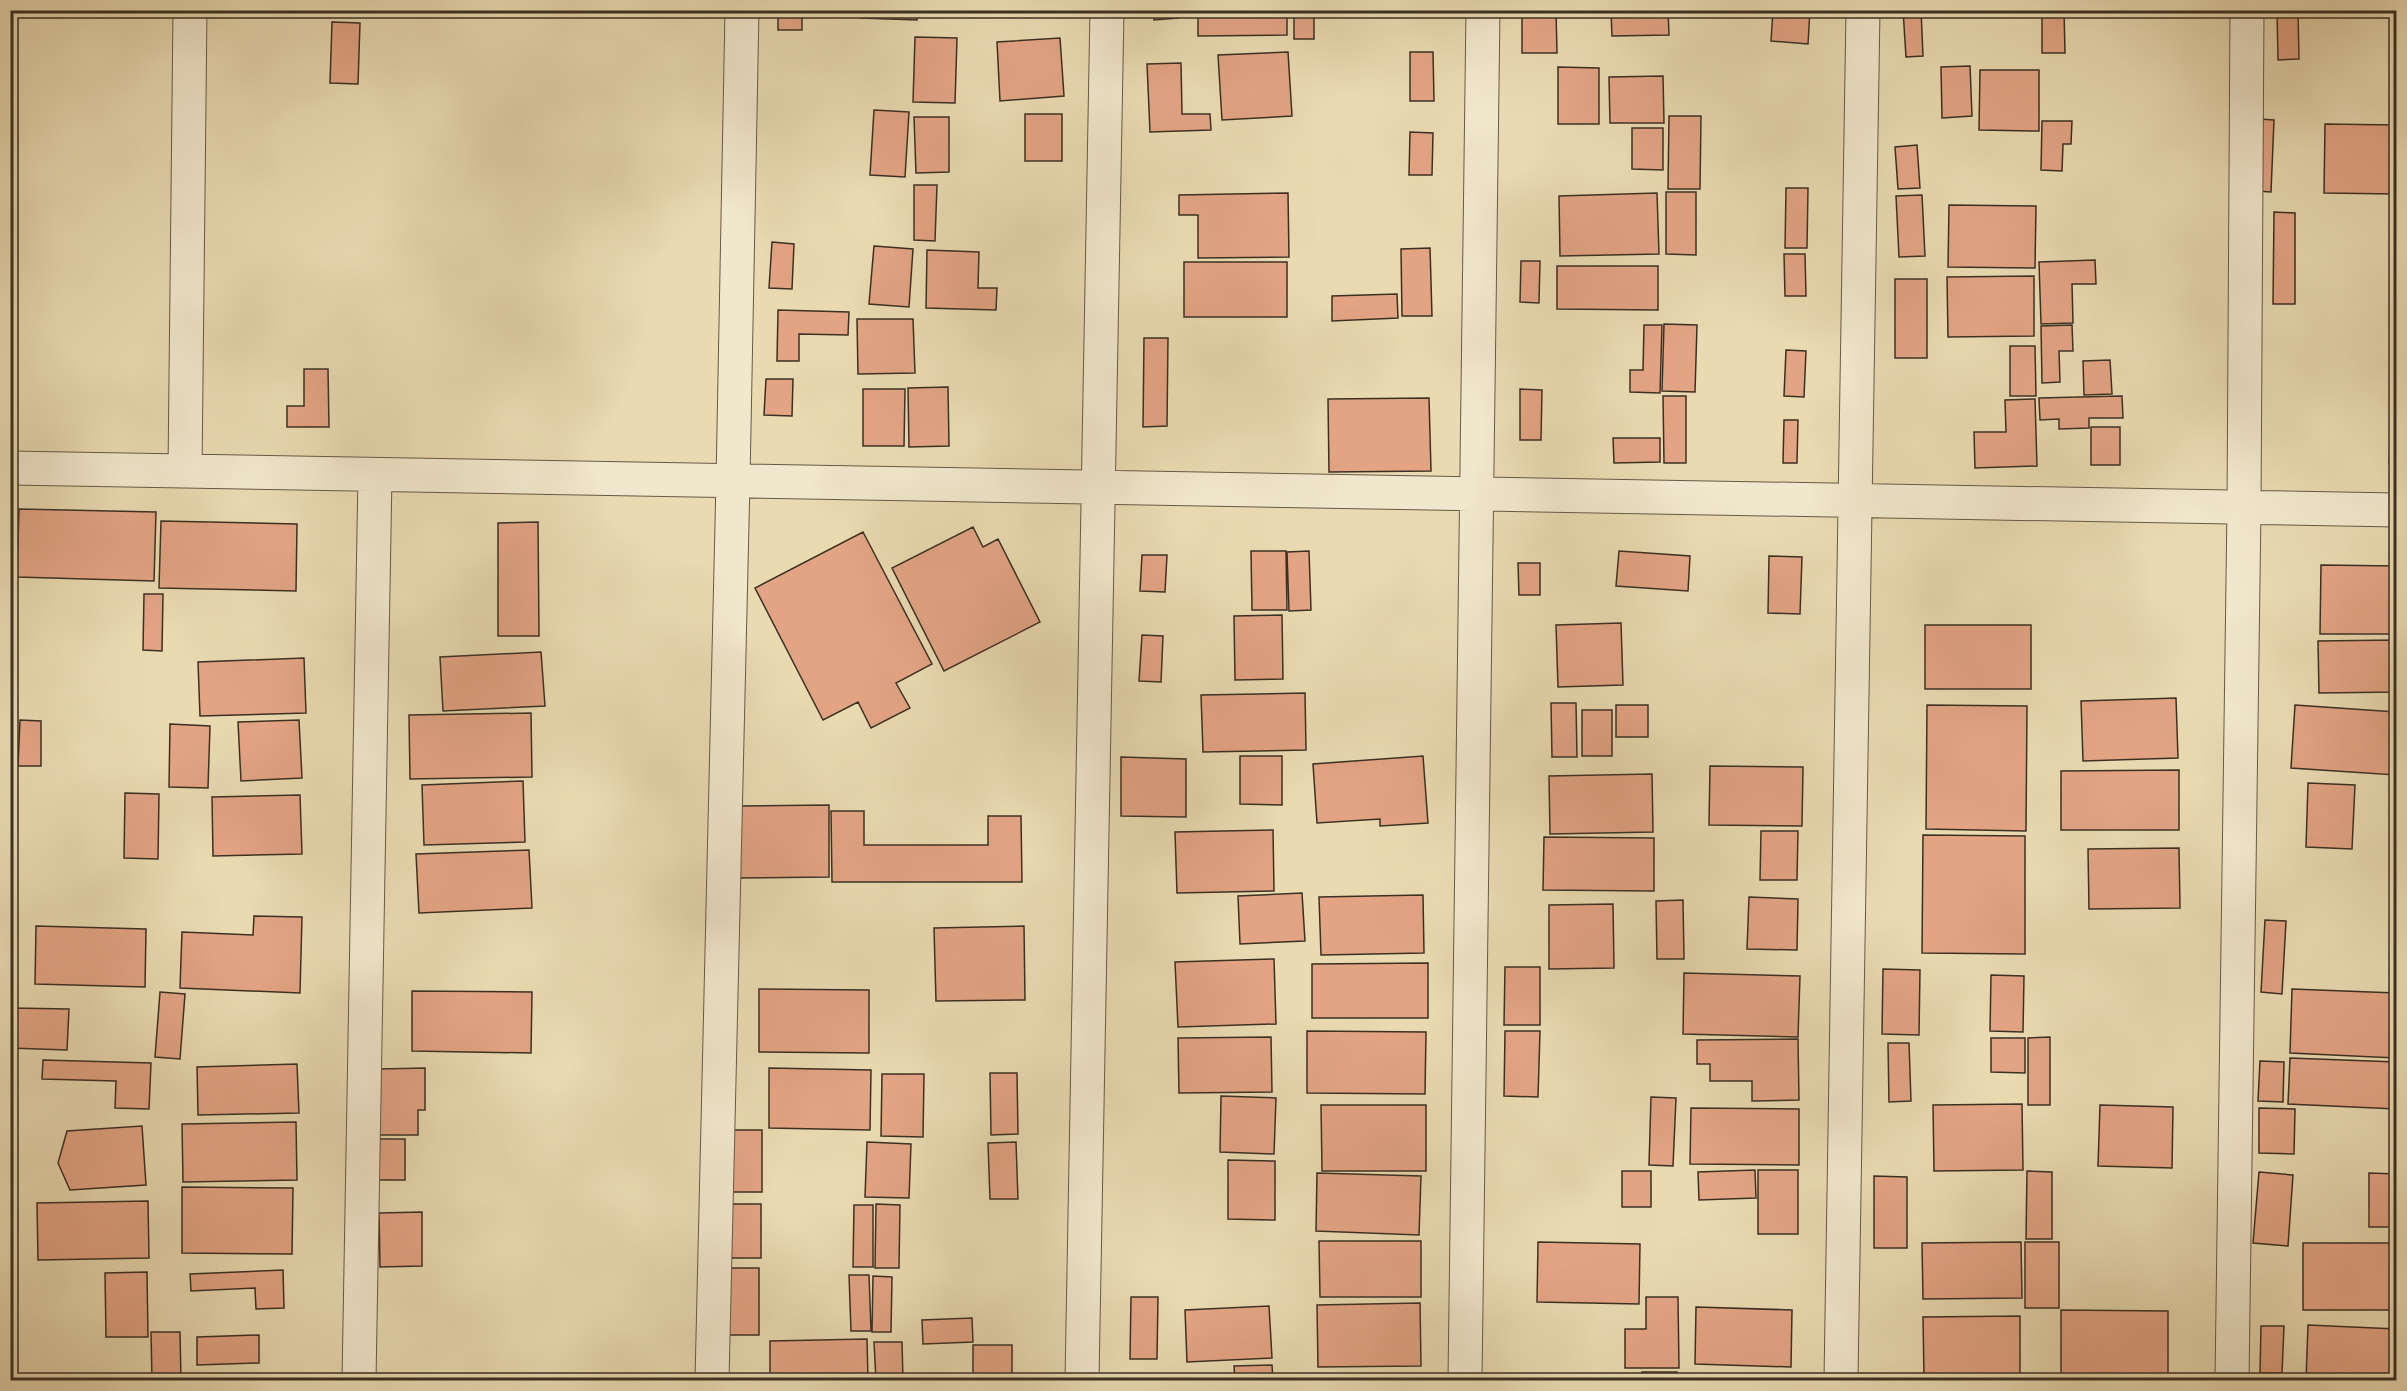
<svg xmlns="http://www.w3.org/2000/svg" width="2407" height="1391" font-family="'IM FELL English',serif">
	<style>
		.building { fill: #e3a484; stroke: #3b3024; stroke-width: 1.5 }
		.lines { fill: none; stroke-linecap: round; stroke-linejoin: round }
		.minor-casing { stroke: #665a47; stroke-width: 35 }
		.minor { stroke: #f1e7cc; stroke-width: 33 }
	</style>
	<rect width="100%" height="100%" fill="#e9dab1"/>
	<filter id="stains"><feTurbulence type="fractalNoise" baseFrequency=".00333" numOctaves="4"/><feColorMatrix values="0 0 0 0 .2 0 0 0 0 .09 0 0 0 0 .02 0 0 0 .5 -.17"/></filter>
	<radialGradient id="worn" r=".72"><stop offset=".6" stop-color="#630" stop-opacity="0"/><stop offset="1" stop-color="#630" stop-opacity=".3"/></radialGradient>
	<path class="building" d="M778,10H802V30H778Z
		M860,10H917V20L860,18Z
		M1154,10H1178V18L1154,20Z
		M1198,10H1287V35L1198,36Z
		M1294,10H1314V39H1294Z
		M1522,10H1556L1557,53H1522Z
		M1611,10H1668L1669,35L1612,36Z
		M1773,10H1810L1808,44L1771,41Z
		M1903,10H1921L1923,56L1906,57Z
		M2042,10H2064L2065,53H2042Z
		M2277,10H2298L2299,59L2278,60Z
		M332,22L360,23L358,84L330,83Z
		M915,37L957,38L955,103L913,102Z
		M1060,38L1064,96L1000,101L997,42Z
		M1288,52L1292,116L1222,120L1218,55Z
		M1410,52H1433L1434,101H1410Z
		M1181,63L1182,114H1210L1211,130L1150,132L1147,64Z
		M1970,66L1972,116L1942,118L1941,67Z
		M1558,67L1599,68V124H1558Z
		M1980,70H2039V131L1979,130Z
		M1663,76L1664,123H1610L1609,77Z
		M874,110L909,112L905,177L870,175Z
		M1025,114H1062V161H1025Z
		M1669,116H1701L1700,189H1668Z
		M914,117H949V172L916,173Z
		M2259,119L2274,120L2271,192L2256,191Z
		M2042,121H2072L2071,144H2063L2062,171L2041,170Z
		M2325,124L2396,125V194L2324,193Z
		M1632,128H1663V170L1632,169Z
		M1410,132L1433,133L1432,175H1409Z
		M1917,145L1920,188L1898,189L1895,147Z
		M914,185H937L935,241L914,240Z
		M1786,188H1808L1807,248H1785Z
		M1666,192H1696V255L1666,254Z
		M1288,193L1289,257L1198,258V215H1179V195Z
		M1657,193L1659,254L1560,256L1559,196Z
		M1922,195L1925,256L1899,257L1896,196Z
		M1949,205L2036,206L2035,268L1948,267Z
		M2274,212L2295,213V304H2273Z
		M772,242L794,244L792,289L769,288Z
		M874,246L913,249L909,307L869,304Z
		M1430,248L1432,316H1402L1401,249Z
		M927,250L979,252L978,288H997L996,310L926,308Z
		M1784,254H1805L1806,296H1785Z
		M2095,260L2096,284H2072L2073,323L2041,324L2039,262Z
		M1521,261H1540L1539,303L1520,302Z
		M1184,262H1287V317H1184Z
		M1557,266H1658V310L1557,309Z
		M2034,276V336L1948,337L1947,277Z
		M1895,279H1927V358H1895Z
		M1397,294L1398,318L1332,321V296Z
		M778,310L849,312L848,335L799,334V361H777Z
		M857,319H913L915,373L858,374Z
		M1664,324L1697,325L1695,392L1662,391Z
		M1644,325H1662L1660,393L1630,392V370H1643Z
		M2072,325L2073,351H2059L2060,382L2042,383L2041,326Z
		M1144,338H1168L1167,426L1143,427Z
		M2010,346H2035L2036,396H2010Z
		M1786,350L1806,351L1804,397L1784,396Z
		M2110,360L2112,394L2084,395L2083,361Z
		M304,369H328L329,427H287V406H304Z
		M766,379H793L792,416L764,415Z
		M948,387L949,446L909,447L908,388Z
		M863,389H905L904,446H863Z
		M1520,389L1542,390L1541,440H1520Z
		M2393,394H2396V464L2389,463Z
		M1663,396H1686V463H1664Z
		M2122,396L2123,418H2089V428L2059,429V419L2040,420L2039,398Z
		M1429,398L1431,471L1329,472L1328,399Z
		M2035,399L2037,466L1975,468L1974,432H2006L2005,400Z
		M1784,420H1798L1797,463H1783Z
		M2091,427H2120V465H2091Z
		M1613,438H1660V462L1614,463Z
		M19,509L156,512L154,581L17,577Z
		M161,521L297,524L296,591L159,588Z
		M538,522L539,636H498V523Z
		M973,527L983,547L998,539L1040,622L944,671L892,568Z
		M863,532L932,664L896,683L910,708L871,728L858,702L823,720L755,588Z
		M1251,551H1286L1287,610H1252Z
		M1309,551L1311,610L1289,611L1287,552Z
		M1619,551L1690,556L1688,591L1616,586Z
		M1142,555H1167L1165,592L1140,591Z
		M1769,556L1802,557L1800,614L1768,613Z
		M1518,563H1540V595H1519Z
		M2321,565L2396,566V634H2320Z
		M144,594H163L162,651L143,650Z
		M1282,615L1283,679L1235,680L1234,616Z
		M1621,623L1623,685L1558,687L1556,625Z
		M1925,625H2031V689H1925Z
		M1142,635L1163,636L1161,682L1139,681Z
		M2396,640V692L2319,693L2318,641Z
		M541,652L545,706L443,711L440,657Z
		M304,658L306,713L200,716L198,662Z
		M1305,693L1306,750L1203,752L1201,695Z
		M2176,698L2178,758L2083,761L2081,701Z
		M1551,703H1576L1577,757H1552Z
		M1616,705H1648V737H1616Z
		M1927,705L2027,706L2026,831L1926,829Z
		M2295,705L2396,712V775L2291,768Z
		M1582,710H1612V756H1582Z
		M531,713L532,777L410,779L409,715Z
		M20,720L41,721V766H18Z
		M299,720L302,778L241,781L238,722Z
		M170,724L210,726L208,788L169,787Z
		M1240,756H1282V805L1240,804Z
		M1423,756L1428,823L1380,826V819L1317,823L1313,764Z
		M1121,757L1186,759V817L1121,816Z
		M1710,766L1803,767L1802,826L1709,825Z
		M2179,770V830H2061V771Z
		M1652,774L1653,832L1550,834L1549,776Z
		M523,781L525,842L424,845L422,785Z
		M2308,783L2355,785L2352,849L2306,847Z
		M125,793L159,794L158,859L124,858Z
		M300,795L302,854L213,856L212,797Z
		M829,805V877L740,878V806Z
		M831,811H864V845H988V816H1021L1022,882H832Z
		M1273,830L1274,891L1177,893L1175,832Z
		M1761,831H1798L1797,880H1760Z
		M1923,835L2025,836V954L1922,953Z
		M1544,837L1654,838V891L1543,890Z
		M2179,848L2180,908L2089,909L2088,849Z
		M529,850L532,908L419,913L416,854Z
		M1302,893L1305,941L1240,944L1238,896Z
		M1423,895L1424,953L1321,955L1319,897Z
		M1749,897L1798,899L1797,950L1747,949Z
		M1683,900L1684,959H1657L1656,901Z
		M1613,904L1614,968L1549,969V905Z
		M254,916L302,917L300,993L180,988L182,932L253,935Z
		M2265,920L2286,921L2282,994L2261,992Z
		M36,926L146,929L145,987L35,984Z
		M1024,926L1025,1000L936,1001L934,928Z
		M1274,959L1276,1024L1178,1027L1175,962Z
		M1428,963V1018H1312V964Z
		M1505,967H1540V1025H1504Z
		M1883,969L1920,970L1919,1035L1882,1034Z
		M1684,973L1800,976L1798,1037L1683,1034Z
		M1991,975L2024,976L2023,1032L1990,1031Z
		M759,989L869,990V1053L759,1052Z
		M2292,989L2396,993V1058L2290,1053Z
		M412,991L532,992L531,1053L412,1051Z
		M160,992L185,994L180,1059L155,1057Z
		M10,1008L69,1009L67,1050L10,1048Z
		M1307,1031L1426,1032L1425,1094L1307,1093Z
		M1505,1031H1540L1538,1097L1504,1096Z
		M1271,1037L1272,1092L1179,1093L1178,1038Z
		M2050,1037V1105H2028V1038Z
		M1991,1038H2025V1073L1991,1072Z
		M1798,1039L1799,1100L1752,1101V1081H1710V1064H1697V1040Z
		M1888,1043H1909L1911,1101L1889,1102Z
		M2290,1058L2396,1062V1109L2288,1104Z
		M43,1060L151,1063L149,1109L115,1108L116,1081L42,1079Z
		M2260,1061L2284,1062L2283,1102L2258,1101Z
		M297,1064L299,1113L198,1115L197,1067Z
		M425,1068V1110H418V1135H379L378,1069Z
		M769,1068L871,1070L870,1130L769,1128Z
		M990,1073H1017L1018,1134L991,1135Z
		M882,1074H924L923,1137L881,1136Z
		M1221,1096L1276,1098L1274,1154L1220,1152Z
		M1651,1097L1676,1098L1673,1166L1649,1165Z
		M2022,1104L2023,1170L1934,1171L1933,1105Z
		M1321,1105H1426V1171H1322Z
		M2100,1105L2173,1107L2172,1168L2098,1166Z
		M1691,1108L1799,1109V1165L1690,1164Z
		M2259,1108L2295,1109L2294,1154L2259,1153Z
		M296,1122L297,1180L183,1182L182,1124Z
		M142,1126L146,1185L70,1190L58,1163L67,1131Z
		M729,1130H762V1192H728Z
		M377,1139H405V1180H378Z
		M867,1142L911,1144L909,1198L865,1197Z
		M1016,1142L1018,1199H990L988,1143Z
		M1228,1160L1275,1161V1220L1228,1219Z
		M1755,1170L1756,1198L1699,1200L1698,1172Z
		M1758,1170H1798V1234H1758Z
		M1622,1171H1651V1207H1622Z
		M2027,1171L2052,1172V1239H2026Z
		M2259,1172L2293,1175L2288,1246L2253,1243Z
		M1317,1173L1421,1176L1419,1235L1316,1231Z
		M2369,1173L2396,1174V1227H2369Z
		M1874,1176L1907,1177V1248H1874Z
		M182,1187L293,1188L292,1254L182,1253Z
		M148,1201L149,1258L38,1260L37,1203Z
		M728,1204H761V1258H728Z
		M876,1204L900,1205L899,1268H875Z
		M854,1205H873V1267H853Z
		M422,1212V1266L380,1267L379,1213Z
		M1319,1241H1421V1297H1320Z
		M1538,1242L1640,1244L1639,1304L1537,1302Z
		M2021,1242L2022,1298L1923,1299L1922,1243Z
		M2025,1242H2059V1308H2025Z
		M2303,1243H2396V1310H2303Z
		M723,1268H759V1335H723Z
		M283,1270L284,1308L256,1309L255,1288L191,1291L190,1274Z
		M147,1272L148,1337H106L105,1273Z
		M849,1275H869L871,1331H851Z
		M873,1276L892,1277L891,1332H872Z
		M1131,1297H1158L1157,1359H1130Z
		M1646,1297H1678L1679,1368H1625V1329H1646Z
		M1420,1303L1421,1366L1318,1367L1317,1305Z
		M1269,1306L1272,1358L1187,1362L1185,1310Z
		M1696,1307L1792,1310L1791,1367L1695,1364Z
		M2061,1310L2168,1311V1380H2061Z
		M2020,1316V1375L1924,1376L1923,1317Z
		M972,1318L973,1342L923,1344L922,1320Z
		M2308,1325L2396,1329V1380H2306Z
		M2261,1326H2284L2282,1373H2260Z
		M151,1332H180L181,1380H152Z
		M259,1335V1363L197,1365V1337Z
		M867,1339L868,1380H770V1341Z
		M874,1342H902L903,1380H876Z
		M973,1345H1012V1380H973Z
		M1272,1365L1273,1380H1235L1234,1366Z
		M1642,1372H1677V1380H1642Z
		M2023,1374H2053V1380H2023Z
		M1314,1377L1418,1380H1314Z
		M2021,1378V1380H1911Z"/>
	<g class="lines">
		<defs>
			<path id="minor" d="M10,468L2396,510
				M185,471L190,10
				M359,1380L375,475
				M712,1380L733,481L742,10
				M1082,1380L1107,10
				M1465,1380L1483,10
				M1841,1380L1863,10
				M2232,1380L2244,508L2247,10"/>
		</defs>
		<use href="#minor" class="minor-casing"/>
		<use href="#minor" class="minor"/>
	</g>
	<rect width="2407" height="1391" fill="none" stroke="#e9dab1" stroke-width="36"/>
	<rect x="12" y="12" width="2383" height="1367" fill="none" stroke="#3b3024" stroke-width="3"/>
	<rect x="18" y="18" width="2371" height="1355" fill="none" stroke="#3b3024" stroke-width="1.5"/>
	<rect width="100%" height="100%" filter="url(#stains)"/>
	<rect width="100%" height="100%" fill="url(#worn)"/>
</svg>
